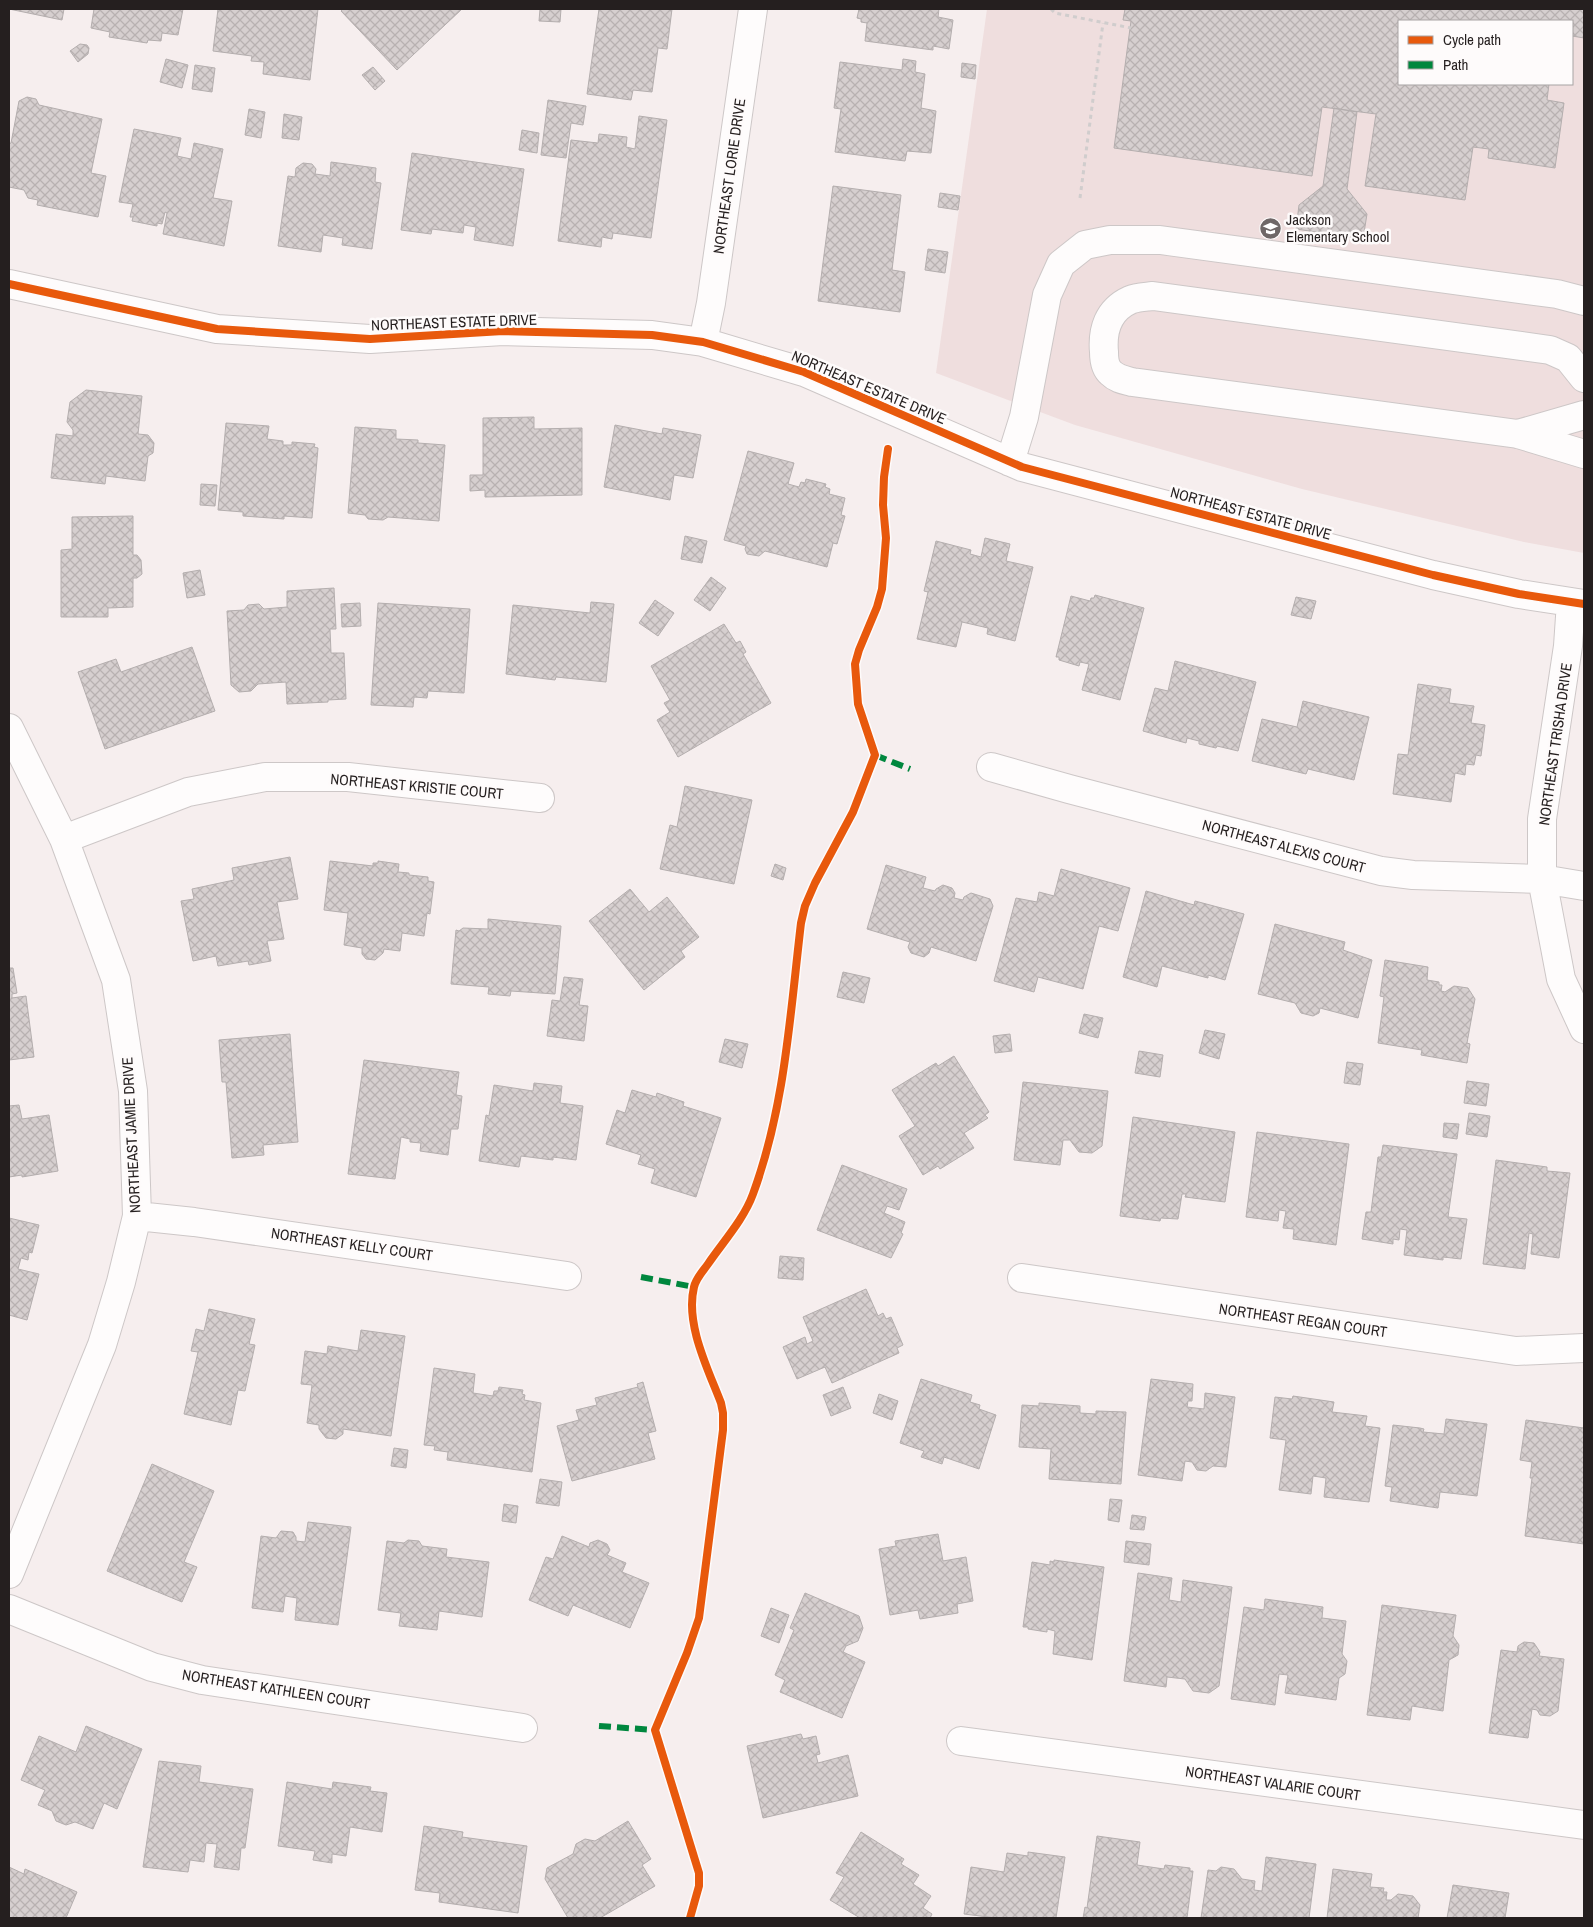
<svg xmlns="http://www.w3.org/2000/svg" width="1593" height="1927" font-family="'Archivo Narrow',sans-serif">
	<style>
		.built { fill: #efdede; fill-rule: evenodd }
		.building { fill: url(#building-cross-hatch); stroke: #b4aeae }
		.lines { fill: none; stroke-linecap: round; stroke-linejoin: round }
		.minor-casing { stroke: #cdc7c7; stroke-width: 30 }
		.path { stroke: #d0cdcd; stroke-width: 3; stroke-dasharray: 4 4; stroke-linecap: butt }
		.minor { stroke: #fefcfc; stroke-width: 28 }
		.quiet { stroke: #00873e; stroke-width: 6; stroke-dasharray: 12 6; stroke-linecap: butt }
		.cycleway-casing { stroke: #fefbfb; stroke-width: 11 }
		.cycleway { stroke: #e8590c; stroke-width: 8 }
		.labels { text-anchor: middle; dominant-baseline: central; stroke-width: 5; stroke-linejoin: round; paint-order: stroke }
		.street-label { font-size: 15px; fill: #251f1f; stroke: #fefbfb }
		.poi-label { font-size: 15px; fill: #251f1f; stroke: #fefbfb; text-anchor: start }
	</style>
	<defs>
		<pattern id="building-cross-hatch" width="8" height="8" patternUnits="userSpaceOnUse" patternTransform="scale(1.25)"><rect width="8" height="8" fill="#d6cfcf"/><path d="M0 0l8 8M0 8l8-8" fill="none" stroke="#b8b1b1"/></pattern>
	</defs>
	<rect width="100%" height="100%" fill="#f6eeee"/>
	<path class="built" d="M987,9H1584V553L1524,542L1302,489L1075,425L936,373ZM1399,21H1572V84H1399Z"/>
	<path class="building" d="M9,9H64L62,20Z
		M94,9H183L178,35L162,33L161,41L148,40L147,43L109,37L110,32L91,28Z
		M218,9H318L310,80L263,74L264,62L251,61L252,56L213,51Z
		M343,9H462L397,70L341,11Z
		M540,9H561L560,22L539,21Z
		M599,9H672L667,49L658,48L652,92L633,90L631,100L587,94Z
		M859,9H939L938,17L953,20L949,49L933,46V50L865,41L867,23L861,22V19L857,18Z
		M1125,9H1584V38L1572,36V21H1399V84H1549L1547,100L1564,103L1555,168L1488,158L1489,149L1473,147L1465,200L1365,186L1376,114L1322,107L1312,176L1114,148L1131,21L1123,20Z
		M80,44L87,45L89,48L88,54L78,62L70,51Z
		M166,59L188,65L182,88L160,82Z
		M903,59L916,61L915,72L925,74L921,108L936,111L931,153L907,151L905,161L835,152L841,109L834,108L840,62L902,70Z
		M962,63L976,65L975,79L961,77Z
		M195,65L215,68L212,92L192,89Z
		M373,67L385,81L375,90L362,75Z
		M27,97L36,99L39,105L102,119L91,173L106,176L98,217L37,205L38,200L28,198L24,190L9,187V144L11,143L19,101Z
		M548,100L586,106L583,125L571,123L566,158L541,155Z
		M1334,108L1357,112L1347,189L1367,214L1363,239L1296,229L1299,205L1323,186Z
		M249,109L265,112L261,138L245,135Z
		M284,114L302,117L299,140L282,138Z
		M639,116L667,120L651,238L613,233L612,239L602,237L601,247L558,241L571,140L598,143L599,134L627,137L626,147L635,149Z
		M134,129L181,138L177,156L191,159L194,143L223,149L213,198L232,201L224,246L163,234L167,213L165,212L162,224L157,223V226L132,221L133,217H130L133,204L119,202Z
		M522,130L539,133L537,153L519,150Z
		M412,153L524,169L513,246L474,240L476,227L464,225L463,233L432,229L431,234L401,230Z
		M331,162L376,168L375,182L381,183L372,249L342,245L343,238L323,235L321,252L278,246L288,176L295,177L296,168L303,163L312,164L316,169L315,174L330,176Z
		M833,186L901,195L892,270L905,272L900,312L818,301Z
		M940,193L960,196L958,210L938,207Z
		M928,249L948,252L945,273L925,270Z
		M86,390L142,396L138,434L148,435L154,443L153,453L148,456L145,481L106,476L105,484L51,478L56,434L73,436V430L67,422L70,402Z
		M534,417V429L582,428V495L485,497V490L470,491V475H483V418Z
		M226,423L269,426L267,439L283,441V445H292V442L315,444L314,447L318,448L312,518L284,516V519L243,516V512L218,510Z
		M615,425L662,434L663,428L701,435L693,478L674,475L670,500L604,487Z
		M355,427L396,430V439L418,440V443L445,445L439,521L388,517L383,520L368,519L365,515L348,513Z
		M748,451L794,463L788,484L799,487L801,482L805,483L806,479L826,484L825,487L830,489L829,494L845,498L841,515L845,516L837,544L833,543L827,567L765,551L759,556L747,554L745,549L746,546L724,540Z
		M201,484L217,485L215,506L200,505Z
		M133,516V555H137L141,560L142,574L137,578H133V607L108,608V617H61V550L72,549V517Z
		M685,536L707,541L702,563L681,559Z
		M985,538L1010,544L1006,561L1033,567L1015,641L987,634L988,628L962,622L956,647L917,639L928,592L924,591L936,541L971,550L970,554L981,557Z
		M200,570L205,595L187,598L183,573Z
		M711,577L726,588L710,611L694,600Z
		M334,588L336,629H330L331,653H344L346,699L328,700V702L287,704L286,682L258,684L251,691L239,692L231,685L227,611L244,610L248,605L259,604L264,609L287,607V591Z
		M1095,595L1144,608L1120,700L1082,690L1089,664L1080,662L1079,666L1059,660V657H1056L1071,596L1090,601L1091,598H1094Z
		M1296,597L1316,601L1311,619L1291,615Z
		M655,600L674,613L658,636L639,623Z
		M591,602L614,604L606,682L556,677L555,680L506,674L513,605L590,613Z
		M360,603L361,626L342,627L341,604Z
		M378,603L470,609L464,693L428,691L427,698L414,697L413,707L371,705Z
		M724,624L736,643L740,641L746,652L743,654L771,703L678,757L657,720L670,712L664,703L670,700L651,666Z
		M192,647L215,711L105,749L78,672L116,659L121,672Z
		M1175,661L1256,682L1238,751L1217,746L1216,748L1199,744V741L1187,738L1186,743L1143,731L1155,688L1168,691Z
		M1418,684L1451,689L1449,703L1474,706L1471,723L1485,725L1481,756L1476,755L1474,765L1466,764L1465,775L1455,773L1451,802L1393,794L1398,754L1408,755Z
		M1303,701L1369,717L1354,780L1308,769L1306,774L1252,761L1262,719L1297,727Z
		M685,786L752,800L734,884L660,869L670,825L677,827Z
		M290,857L298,899L277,902L284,939L267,941L271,961L249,965L248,961L218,966L216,956L193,961L181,901L194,899L192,889L234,880L232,868Z
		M330,861L373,866V863H378V861L399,864L398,872L409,873V875L428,877V881L434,882L430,914L427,913L424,936L402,933L400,951L384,949L383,953L375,960L366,959L362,954V948L344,945L348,913L324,910Z
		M775,864L786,868L783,880L771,876Z
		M886,865L926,877L923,888L935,891L936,889L943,885L952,888L955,893L954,898L963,900L964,897L971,893L990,899L993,906L976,961L931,947L929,953L924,957L911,953L908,947L910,942L867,929Z
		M1061,869L1130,888L1118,931L1099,926L1083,989L1038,977L1034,992L994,981L1016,898L1037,902L1039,892L1054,896Z
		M630,889L649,912L667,897L699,937L681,951L685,957L644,990L589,921Z
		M1146,891L1194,905L1195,901L1244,914L1225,980L1208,975V978L1162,966L1157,987L1123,977Z
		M488,919L561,926L555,994L511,991L510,996L488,994L489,987L451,984L456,930L459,931L463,928L488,929Z
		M1275,924L1345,942L1343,950L1372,960L1358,1018L1320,1008L1319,1013L1313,1016L1301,1013L1295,1003L1258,994Z
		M1385,960L1428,967L1427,980L1439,982V985H1442L1441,991L1445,992L1454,986L1468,988L1475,999L1467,1043L1470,1044L1467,1063L1421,1055L1422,1050L1378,1043L1384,997L1380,996Z
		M9,968H13L17,993L12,994V998L26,996L34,1057L9,1060Z
		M843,972L870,978L864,1003L837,997Z
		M564,977L583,979L579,1005L588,1006L584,1041L547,1036L552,1000L560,1001Z
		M1084,1014L1103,1018L1098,1038L1079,1033Z
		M1205,1030L1225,1034L1219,1059L1199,1053Z
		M290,1034L298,1142L263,1145L264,1155L232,1158L226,1082H222L219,1040Z
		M1010,1034L1012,1051L995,1053L993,1036Z
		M725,1039L748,1044L742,1068L719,1062Z
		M1139,1051L1163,1055L1160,1077L1135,1073Z
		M954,1056L989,1112L985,1115L988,1118L964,1133L974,1148L940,1169L938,1166L923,1175L899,1136L915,1126L892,1090L936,1063L938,1066Z
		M364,1060L459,1072L456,1095L462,1096L458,1129H451L448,1155L420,1151L421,1143L410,1142V1139L401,1137L395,1179L348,1174Z
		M1347,1062L1363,1064L1360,1085L1344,1083Z
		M1467,1081L1489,1084L1486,1106L1464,1103Z
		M1023,1082L1108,1091L1102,1146L1092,1153L1079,1152L1070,1140H1063L1060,1165L1014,1160Z
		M534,1083L562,1086L560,1103L583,1106L576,1160L553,1157V1160L521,1156L519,1167L479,1161L486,1115L489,1116L494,1085L533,1091Z
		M632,1090L656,1097L657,1093L684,1102L683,1106L721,1118L696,1197L651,1183L655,1169L638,1164L641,1155L606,1144L617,1110L625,1113Z
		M19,1105L22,1119L49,1115L58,1171L22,1177V1175L9,1177V1106Z
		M1469,1113L1490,1116L1487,1137L1466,1134Z
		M1133,1117L1235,1132L1225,1202L1185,1197L1186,1194H1182L1178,1219L1161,1218L1160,1221L1120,1216Z
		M1444,1123L1459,1124L1457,1139L1443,1137Z
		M1257,1132L1349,1144L1336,1245L1293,1239L1294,1229L1283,1228L1286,1211L1279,1210L1278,1221L1246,1217Z
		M1383,1145L1457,1154L1448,1217L1467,1219L1461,1259L1443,1257V1260L1404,1255L1407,1230L1400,1229L1399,1240L1393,1239V1244L1362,1239L1366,1212H1371L1378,1157H1381Z
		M1496,1160L1547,1167V1171L1570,1173L1559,1258L1531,1254L1533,1234L1529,1233L1525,1269L1483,1264Z
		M842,1165L907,1189L899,1210L887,1206L884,1213L905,1222L901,1233L903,1234L891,1258L817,1230Z
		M9,1218L39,1225L32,1253L29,1252L28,1260L21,1258L18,1269L39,1274L27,1320L9,1315Z
		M780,1256L804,1258L803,1280L778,1278Z
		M866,1289L878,1316L883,1313L886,1319L891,1317L903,1345L897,1348L899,1353L832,1383L825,1367L797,1379L783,1347L805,1337L807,1344L813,1341L803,1317Z
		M209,1309L255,1319L249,1344L255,1345L245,1391L238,1390L231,1425L184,1414L198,1352L191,1351L196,1329L204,1331Z
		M361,1330L405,1336L391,1436L343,1429V1434L336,1439L326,1438L319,1429V1425L307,1423L312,1385L301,1384L305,1351L327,1354L328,1346L358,1351Z
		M434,1368L475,1374L473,1393L493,1396L494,1391H498L499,1387L523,1390L522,1394L525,1395L524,1400L541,1403L532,1472L447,1460L448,1452L434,1450L435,1446L424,1445Z
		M921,1379L972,1395L970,1402L980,1405L979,1409L996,1415L979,1469L944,1457L942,1464L921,1457L924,1451L900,1443Z
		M1151,1379L1193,1384L1192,1401H1188L1187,1407L1204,1409L1205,1393L1235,1397L1226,1467L1213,1466L1206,1471L1197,1470L1192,1462L1185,1461L1182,1481L1138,1475Z
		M643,1382L656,1431L648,1433L655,1459L572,1481L557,1426L579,1420L576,1410L597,1405L595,1398L638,1387L637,1384Z
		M843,1387L851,1408L831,1416L823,1395Z
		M879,1394L898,1401L892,1420L873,1413Z
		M1293,1396L1334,1402L1332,1412L1367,1416L1365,1426L1380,1428L1369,1502L1324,1497L1326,1478L1313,1476L1311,1494L1279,1490L1286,1440L1270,1438L1275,1397L1292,1399Z
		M1039,1403L1080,1406V1413L1096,1414V1411L1126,1412L1121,1484L1049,1479L1051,1449L1019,1447L1022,1405L1039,1406Z
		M1446,1419L1487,1424L1477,1496L1440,1492L1438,1508L1390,1501L1392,1487L1385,1486L1393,1425L1420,1428L1424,1429L1423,1432L1444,1434Z
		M1526,1420L1584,1428V1544L1525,1536L1532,1478H1530L1532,1462L1520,1460Z
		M394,1448L408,1450L406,1468L391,1466Z
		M152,1464L214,1491L184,1562L197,1567L182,1602L107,1571Z
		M540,1479L562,1482L559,1506L536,1503Z
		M1110,1499L1122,1500L1119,1522L1108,1520Z
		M504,1504L518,1506L516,1523L502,1521Z
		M1132,1515L1146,1517L1144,1530L1130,1529Z
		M308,1522L351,1527L338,1625L295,1620L297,1598L285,1596L283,1612L252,1608L261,1536L276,1538L281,1531L293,1532L296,1537V1541L305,1542Z
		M938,1534L943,1561L966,1557L973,1601L957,1604L958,1613L920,1619L918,1610L890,1615L879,1549L896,1546L895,1541Z
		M562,1536L589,1547L590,1543L598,1540L607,1544L610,1550L607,1555L626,1563L622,1572L649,1583L630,1628L573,1605L568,1616L529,1600L546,1557L553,1559Z
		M408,1540L419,1541L422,1546L447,1549L446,1557L489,1562L482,1617L439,1611L437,1630L399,1626L401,1613L378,1610L387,1541L404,1543Z
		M1126,1541L1151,1544L1149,1565L1124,1562Z
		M1054,1560L1104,1567L1092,1660L1053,1654L1055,1631L1047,1629V1632L1028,1629V1627H1023L1032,1562L1050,1565V1561L1054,1562Z
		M1138,1573L1172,1578L1169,1600L1181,1602L1183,1580L1232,1587L1219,1686L1209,1693L1193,1691L1185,1679L1167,1677L1166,1687L1124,1681Z
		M805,1593L859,1616L863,1628L858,1641L846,1646L843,1652L865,1662L842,1718L780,1692L785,1680L775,1675L794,1630L790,1628Z
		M1265,1599L1323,1607L1322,1618L1346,1621L1342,1654L1347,1661L1345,1674L1339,1678L1336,1700L1285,1693L1288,1675L1279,1674L1275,1705L1231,1699L1244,1607L1264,1610Z
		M1382,1605L1456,1615L1453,1636L1459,1645L1458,1655L1449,1660L1443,1711L1412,1706L1410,1720L1367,1715Z
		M771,1608L789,1615L779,1643L761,1636Z
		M1524,1642L1534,1643L1540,1652L1539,1656L1564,1659L1558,1711L1550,1716L1540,1715L1537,1710L1532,1709L1528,1738L1489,1733L1501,1650L1517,1652L1518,1646Z
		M86,1726L142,1749L117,1809L104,1803L93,1829L75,1822L66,1825L56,1821L52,1811L38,1805L45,1790L21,1780L39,1736L76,1752Z
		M801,1734L803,1739L816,1736L820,1754L816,1755L818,1763L848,1755L858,1796L763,1818L747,1746Z
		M159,1761L201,1766L199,1782L253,1789L245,1848H241L239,1870L214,1867L217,1844L206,1843L204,1862L190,1860L188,1872L143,1867Z
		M287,1782L332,1789L333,1782L371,1787L370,1791L387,1793L382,1832L350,1827L346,1856L332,1854V1863L313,1860L315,1851L278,1846Z
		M628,1821L651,1859L642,1865L655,1886L600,1918H568L545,1879L547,1868L573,1854L576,1844L585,1839L595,1841Z
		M424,1826L463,1832L462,1837L527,1846L518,1913L439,1902L440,1893L415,1890Z
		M861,1832L904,1859L901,1864L919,1875L913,1884L931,1896L923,1908L932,1914L930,1918H860L830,1900L844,1877L836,1873Z
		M1097,1836L1140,1842L1137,1865L1164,1869L1165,1865L1190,1868V1871H1193L1187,1918H1083L1085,1907L1087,1908Z
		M1028,1852L1065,1857L1056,1918H996L964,1914L971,1867L1004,1872L1007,1853L1028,1856Z
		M1266,1857L1316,1864L1309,1918H1201L1208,1870L1216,1871L1221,1867L1234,1869L1242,1879L1255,1881L1254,1890L1262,1891Z
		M9,1867L24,1874L25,1869L77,1892L66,1918H9Z
		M1333,1869L1372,1874L1370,1887L1384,1888L1383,1892H1387L1386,1900H1391L1398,1894L1413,1896L1420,1905L1418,1918H1327Z
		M1453,1885L1509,1893L1505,1918H1447Z"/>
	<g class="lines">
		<defs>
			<path id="minor" d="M9,284L217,329L370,339L503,331L652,335L703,342L804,372L1022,467L1433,575L1519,594L1584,604
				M703,342L711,303L753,9
				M1584,378L1568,358L1550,350L1153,296C1145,297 1137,297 1130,300C1108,310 1102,330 1104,352C1104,359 1105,368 1111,373C1117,379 1125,380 1132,382L1518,434L1584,454
				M1518,434L1584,415
				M1010,462L1024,417L1047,295L1061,264L1085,245L1110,240H1160L1557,294L1584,301
				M1571,602L1568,646L1542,819V879L1561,979L1584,1029
				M9,728L64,839L116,980L133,1091L137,1216L121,1282L102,1345L9,1574
				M991,767L1069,789L1381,871L1413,875L1542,879L1584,886
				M64,839L188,792L265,777H348L540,798
				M137,1216L194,1222L567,1276
				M1022,1278L1516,1351L1584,1348
				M9,1609L152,1667L202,1680L523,1728
				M961,1741L1584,1825"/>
		</defs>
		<use href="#minor" class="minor-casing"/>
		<path class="path" d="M1051,9L1055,13L1131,28
			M1080,198L1103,23"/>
		<use href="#minor" class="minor"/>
		<path class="quiet" d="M875,755L910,769
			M641,1277L694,1287
			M599,1726L655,1730"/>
		<defs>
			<path id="cycleway" d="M9,284L217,329L370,339L503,331L652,335L703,342L804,372L1022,467L1433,575L1519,594L1584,604
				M690,1918L699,1886V1873L655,1730L687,1653L699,1618L723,1430V1413L721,1403C708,1369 685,1324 694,1287C696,1278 703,1271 708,1264C723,1242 744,1219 753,1194C785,1107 790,1015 801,923L805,906L815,883L853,812L875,755L858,704L855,664L859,650L877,607L882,589L886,538L883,505L884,477L888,449"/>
		</defs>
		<use href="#cycleway" class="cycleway-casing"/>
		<use href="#cycleway" class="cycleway"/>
	</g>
	<defs>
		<symbol id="school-disc" viewBox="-11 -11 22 22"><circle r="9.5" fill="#6e6767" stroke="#fefbfb"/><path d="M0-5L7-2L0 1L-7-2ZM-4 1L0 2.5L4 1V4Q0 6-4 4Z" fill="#fff"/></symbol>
	</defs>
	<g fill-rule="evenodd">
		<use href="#school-disc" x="1258" y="216" width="25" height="25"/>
	</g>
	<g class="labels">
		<g class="street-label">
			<text transform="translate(729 176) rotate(-82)">NORTHEAST LORIE DRIVE</text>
			<text transform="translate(454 322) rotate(-2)">NORTHEAST ESTATE DRIVE</text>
			<text transform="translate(869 387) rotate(23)">NORTHEAST ESTATE DRIVE</text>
			<text transform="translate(1251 513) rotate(15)">NORTHEAST ESTATE DRIVE</text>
			<text transform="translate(1555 744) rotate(-82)">NORTHEAST TRISHA DRIVE</text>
			<text transform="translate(417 786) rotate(5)">NORTHEAST KRISTIE COURT</text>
			<text transform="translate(1284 846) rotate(15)">NORTHEAST ALEXIS COURT</text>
			<text transform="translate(131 1135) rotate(-93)">NORTHEAST JAMIE DRIVE</text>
			<text transform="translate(352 1244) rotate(8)">NORTHEAST KELLY COURT</text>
			<text transform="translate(1303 1320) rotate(8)">NORTHEAST REGAN COURT</text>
			<text transform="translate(276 1689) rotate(9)">NORTHEAST KATHLEEN COURT</text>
			<text transform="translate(1273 1783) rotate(8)">NORTHEAST VALARIE COURT</text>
		</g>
		<g class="poi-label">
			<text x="1286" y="219">Jackson<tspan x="1286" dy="17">Elementary School</tspan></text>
		</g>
	</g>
	<rect width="1593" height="1927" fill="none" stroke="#251f1f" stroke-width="20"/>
	<rect x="1398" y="20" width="175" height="65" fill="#fefbfb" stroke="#a7a3a3"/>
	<rect x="1408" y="36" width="25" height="8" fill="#e8590c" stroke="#a7a3a3"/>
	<text x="1443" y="45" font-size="15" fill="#251f1f">Cycle path</text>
	<rect x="1408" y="61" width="25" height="8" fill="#00873e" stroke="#a7a3a3"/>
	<text x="1443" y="70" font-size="15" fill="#251f1f">Path</text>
</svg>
